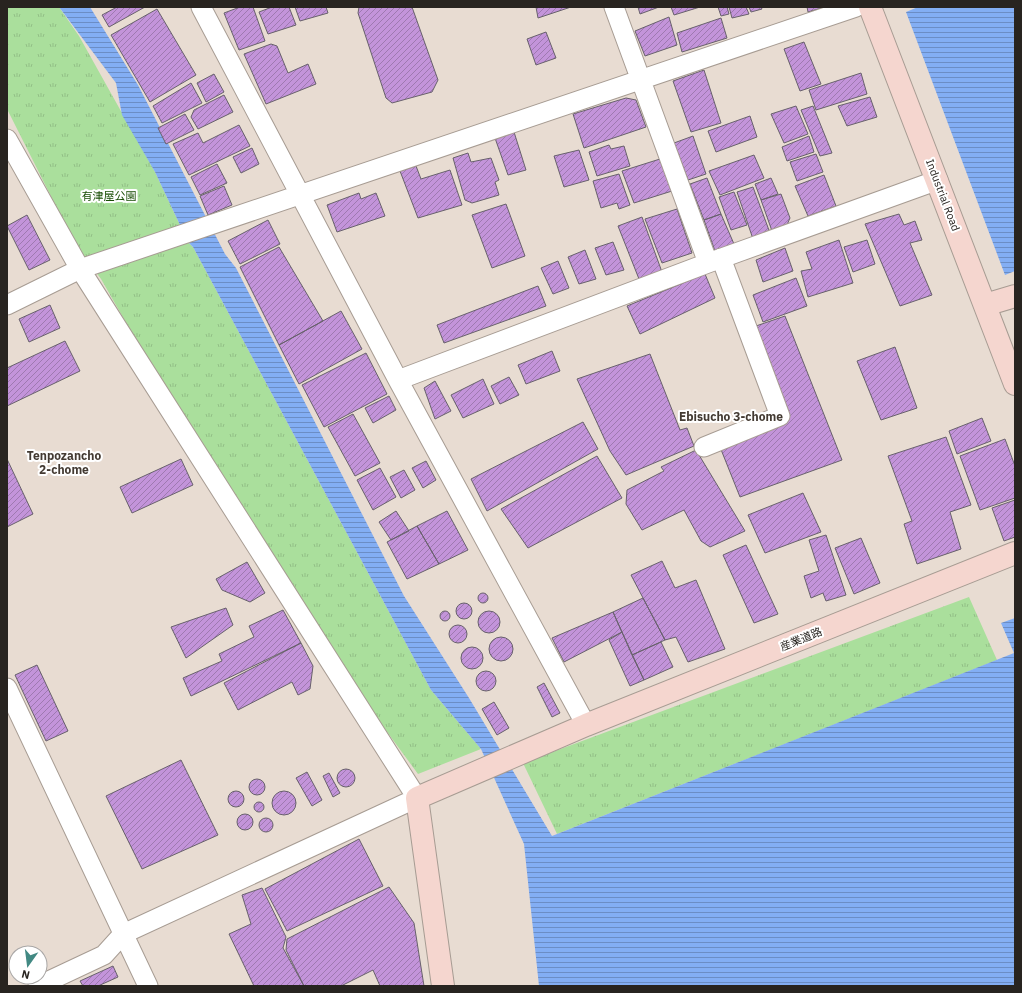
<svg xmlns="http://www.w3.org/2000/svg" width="1022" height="993" font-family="'IBM Plex Sans','Noto Sans JP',sans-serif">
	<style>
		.grass { fill: url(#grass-tufts) }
		.water { fill: url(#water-rules) }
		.building { fill: url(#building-hatch); stroke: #68616c }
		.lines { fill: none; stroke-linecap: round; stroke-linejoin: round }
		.street-casing { stroke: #a79c93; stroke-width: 21 }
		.secondary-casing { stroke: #a79c93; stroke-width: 24 }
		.street { stroke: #fff; stroke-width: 19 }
		.secondary { stroke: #f5d6cf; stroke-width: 22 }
		.labels { text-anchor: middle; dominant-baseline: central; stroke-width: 4; stroke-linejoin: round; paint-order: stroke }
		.street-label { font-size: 11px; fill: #282420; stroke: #fff }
		.park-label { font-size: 11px; fill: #194d05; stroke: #fff }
		.neighbourhood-label { font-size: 12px; font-weight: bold; fill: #433a32; stroke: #fff }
	</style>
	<defs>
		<pattern id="grass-tufts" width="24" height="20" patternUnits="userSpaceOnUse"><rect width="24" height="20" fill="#aadf9c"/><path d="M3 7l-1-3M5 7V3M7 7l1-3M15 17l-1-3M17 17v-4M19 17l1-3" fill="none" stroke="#92bf86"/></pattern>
		<pattern id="water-rules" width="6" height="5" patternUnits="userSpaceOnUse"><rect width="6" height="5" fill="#83aef4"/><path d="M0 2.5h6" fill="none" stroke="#6b8dc5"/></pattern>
		<pattern id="building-hatch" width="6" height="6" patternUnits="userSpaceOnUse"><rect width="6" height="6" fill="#c394da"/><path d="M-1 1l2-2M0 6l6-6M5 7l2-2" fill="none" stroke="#9e79b0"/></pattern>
	</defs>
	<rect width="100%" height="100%" fill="#e8dcd2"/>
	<path class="grass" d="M7,7H59L79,36L155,172L188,242L193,247L431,690L481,749L418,774L354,687L144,354L101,279L74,242L7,109Z
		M969,597L997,660L557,834L523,763Z"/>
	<path class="water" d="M59,7H90L138,85L225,254L236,268L404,596L469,698L552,836L1014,653L1001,623L1015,618V986H539L524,844L481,749L431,690L193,247L188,242L155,172L122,115L116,83Z
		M918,7H1015V271L1005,275L906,12Z"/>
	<path class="building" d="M117,7H145L109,27L102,15Z
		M240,7H253L265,41L239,50L224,13Z
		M272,7H289L296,25L268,34L259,12Z
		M295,7H326L328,13L300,21Z
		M359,7H412L438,80L432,92L392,103L386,98L358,13Z
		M536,7H571L538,18Z
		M638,7H659L640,14Z
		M671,7H700L674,15Z
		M718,7H727L729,14L721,16Z
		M729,7H746L749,14L732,18Z
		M749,7H761L762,9L751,12Z
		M807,7H825L808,12Z
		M157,9L196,75L150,102L111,35Z
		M669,17L677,45L645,56L635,31Z
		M721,18L727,38L682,52L677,33Z
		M546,32L556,58L536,65L527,39Z
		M804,42L821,84L800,91L784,49Z
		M271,44L277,46L288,73L308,64L316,84L266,104L244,54Z
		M704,70L721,123L691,132L673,81Z
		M861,73L867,94L816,110L809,90Z
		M214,74L224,92L206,102L197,83Z
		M191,83L202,103L162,123L153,106Z
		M224,95L233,112L198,129L191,117L194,110Z
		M870,97L877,117L847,126L838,106Z
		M626,98L636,100L646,127L584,148L573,114Z
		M796,106L808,134L784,143L771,114Z
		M813,106L832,153L820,156L801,110Z
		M185,114L194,130L166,144L158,128Z
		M750,116L757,137L716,152L708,131Z
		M239,125L250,146L189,175L173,144L198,133L203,143Z
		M514,132L526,170L508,175L495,138Z
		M693,136L706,174L688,180L674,143Z
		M809,136L814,152L787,161L782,147Z
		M609,145L611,149L624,146L630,166L597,176L589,152Z
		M252,148L259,164L241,173L233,157Z
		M579,150L589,180L564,187L554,156Z
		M468,153L471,162L491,158L499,180L495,182L499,195L472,203L465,200L453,158Z
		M816,154L823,172L797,181L790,162Z
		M754,155L764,178L720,195L709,171Z
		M660,159L672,191L634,203L622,171Z
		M217,164L227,183L200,195L191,177Z
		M416,166L421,179L450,170L462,205L418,218L400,171Z
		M619,174L630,205L619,209L617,203L601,208L593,181Z
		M824,175L836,206L808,216L795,186Z
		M707,178L721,214L704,220L690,184Z
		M771,178L778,194L761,200L755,184Z
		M224,186L232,205L208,215L200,196Z
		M753,187L770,233L753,239L737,192Z
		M734,192L747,225L731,230L719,197Z
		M359,193L361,199L376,193L385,216L337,232L327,205Z
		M781,194L790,218L786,227L772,231L761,200Z
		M506,204L525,256L492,268L472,215Z
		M677,209L692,253L662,263L645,219Z
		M721,214L734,244L715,251L704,220Z
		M899,214L904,225L915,221L922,240L910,243L932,295L900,306L865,224Z
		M27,215L50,260L29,270L7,226Z
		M642,217L662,272L639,279L618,226Z
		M268,220L280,244L240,264L228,241Z
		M839,240L853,283L808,297L801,271L812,269L806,252Z
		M867,240L875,264L853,272L844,247Z
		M613,242L624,270L606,275L595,248Z
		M279,247L323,321L279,345L240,267Z
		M785,248L793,271L763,282L756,260Z
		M585,250L596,279L579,284L568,257Z
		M558,261L569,288L553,294L541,268Z
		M705,274L715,298L640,334L627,306Z
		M796,278L807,306L763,322L753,295Z
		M538,286L546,306L444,343L437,325Z
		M50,305L60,328L29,342L19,319Z
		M341,311L362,349L299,384L279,345Z
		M785,316L842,460L740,497L720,447L788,420L756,326Z
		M65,341L80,371L7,406V368Z
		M895,347L917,408L881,420L857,361Z
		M552,351L560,371L526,384L518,365Z
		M366,353L387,394L324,427L302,385Z
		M650,354L680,430L687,428L694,446L626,475L610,451L577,379Z
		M509,377L519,395L500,404L491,386Z
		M483,379L494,404L463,418L451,395Z
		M435,381L451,411L435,419L424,388Z
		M389,396L396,410L373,423L365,408Z
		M353,414L380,463L355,476L328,427Z
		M982,418L991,441L957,454L949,431Z
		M583,422L598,449L487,511L471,479Z
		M946,437L971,505L950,512L961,549L917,564L904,524L912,521L888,456Z
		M1005,439L1015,466V498L980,510L960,456Z
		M696,450L745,531L710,547L701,541L684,510L642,530L626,504L627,490L664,471L661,467Z
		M597,456L622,498L528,548L501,509Z
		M7,459L33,514L7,527Z
		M181,459L193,485L132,513L120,487Z
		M426,461L436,480L423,488L412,468Z
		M380,468L396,497L373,510L357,480Z
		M404,470L415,490L401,498L390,477Z
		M803,493L821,532L765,553L748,515Z
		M1015,500V537L1004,541L992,508Z
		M396,511L409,531L391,540L379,522Z
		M447,511L468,550L439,564L417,526Z
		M417,526L439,564L407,579L387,542Z
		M826,535L846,595L826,601L823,593L811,598L804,576L819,571L809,540Z
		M861,538L880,583L854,594L835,548Z
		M746,545L778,614L754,623L723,555Z
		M662,561L675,588L696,580L725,649L688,662L676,637L665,640L631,575Z
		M247,562L265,593L250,602L222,590L216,579Z
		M478 598a5 5 0 1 1 10 0a5 5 0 1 1-10 0Z
		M643,598L665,640L632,655L613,612Z
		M456 611a8 8 0 1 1 16 0a8 8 0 1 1-16 0Z
		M226,608L233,625L186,658L171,627Z
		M283,610L301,643L191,696L183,678L222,661L219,654L254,637L249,626Z
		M440 616a5 5 0 1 1 10 0a5 5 0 1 1-10 0Z
		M478 622a11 11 0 1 1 22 0a11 11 0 1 1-22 0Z
		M613,612L622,632L564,662L552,638Z
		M449 634a9 9 0 1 1 18 0a9 9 0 1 1-18 0Z
		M622,632L644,680L630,686L609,640Z
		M489 649a12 12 0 1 1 24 0a12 12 0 1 1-24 0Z
		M661,642L673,667L644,680L632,655Z
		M301,643L313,666L310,689L298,695L292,682L238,710L224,683Z
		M461 658a11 11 0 1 1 22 0a11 11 0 1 1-22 0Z
		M37,665L68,731L46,741L15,675Z
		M476 681a10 10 0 1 1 20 0a10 10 0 1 1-20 0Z
		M544,683L560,713L552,717L537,687Z
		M494,702L509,728L497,735L482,709Z
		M181,760L218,835L142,869L106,796Z
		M337 778a9 9 0 1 1 18 0a9 9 0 1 1-18 0Z
		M307,772L322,800L312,806L296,778Z
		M329,773L340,793L333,797L323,776Z
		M249 787a8 8 0 1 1 16 0a8 8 0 1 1-16 0Z
		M228 799a8 8 0 1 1 16 0a8 8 0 1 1-16 0Z
		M272 803a12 12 0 1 1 24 0a12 12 0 1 1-24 0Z
		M254 807a5 5 0 1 1 10 0a5 5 0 1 1-10 0Z
		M237 822a8 8 0 1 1 16 0a8 8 0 1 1-16 0Z
		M259 825a7 7 0 1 1 14 0a7 7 0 1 1-14 0Z
		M359,839L383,886L287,931L265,889Z
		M389,887L414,923L424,986H380L373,970L341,986H304L286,950L287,939Z
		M262,888L286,937L283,948L304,986H254L229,934L251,924L242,895Z
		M113,966L118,977L98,986H83L80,981Z"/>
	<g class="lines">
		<defs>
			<path id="street" d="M201,7L398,380L586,725
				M614,7L708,263
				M7,139L80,269L417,798L123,934L104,955L38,986
				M7,305L80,269L856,7
				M398,380L708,263L938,180
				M704,447L780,416L721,258
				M7,688L148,986"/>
			<path id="secondary" d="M870,7L1015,384
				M985,305L1015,296
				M443,986L417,798L586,725L1015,553"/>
		</defs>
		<use href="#street" class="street-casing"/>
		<use href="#secondary" class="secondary-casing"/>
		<use href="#street" class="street"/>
		<use href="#secondary" class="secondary"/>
	</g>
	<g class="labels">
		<g class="street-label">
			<text transform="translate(943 195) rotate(69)">Industrial Road</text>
			<text transform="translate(801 639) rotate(-22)">産業道路</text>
		</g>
		<g class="park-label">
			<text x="109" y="196">有津屋公園</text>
		</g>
		<g class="neighbourhood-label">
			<text x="731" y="416">Ebisucho 3-chome</text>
			<text x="64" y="455">Tenpozancho<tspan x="64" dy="14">2-chome</tspan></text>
		</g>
	</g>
	<rect width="1022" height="993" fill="none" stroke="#282420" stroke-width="16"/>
	<g transform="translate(28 965) rotate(194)"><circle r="19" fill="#ffffff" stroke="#a9a7a6"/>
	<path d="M0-3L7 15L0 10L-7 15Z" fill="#428983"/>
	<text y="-6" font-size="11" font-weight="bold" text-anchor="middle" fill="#282420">N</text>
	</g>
</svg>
